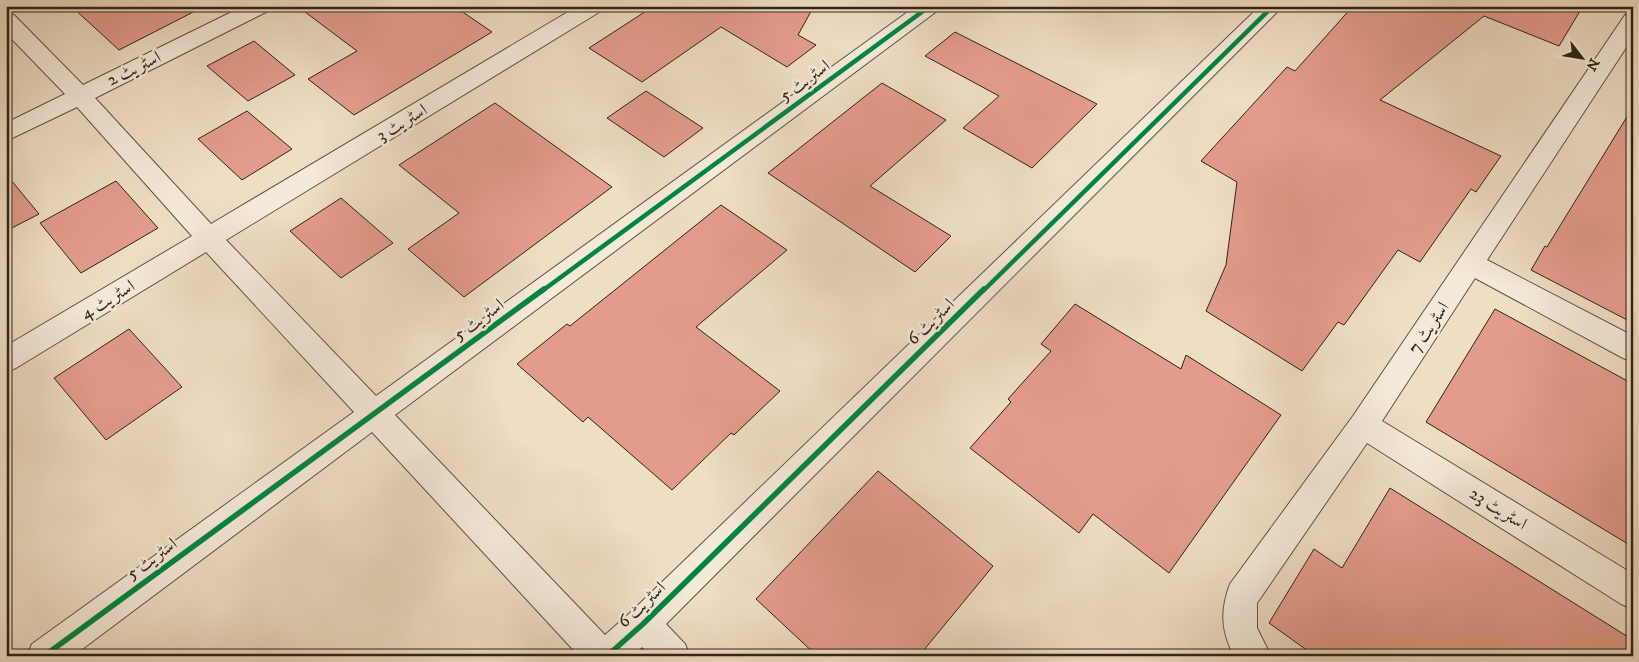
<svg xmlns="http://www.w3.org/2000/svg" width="1639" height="662" font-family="'IM FELL DW Pica',Amiri,serif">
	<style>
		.building { fill: #e39c8c; stroke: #2e2419 }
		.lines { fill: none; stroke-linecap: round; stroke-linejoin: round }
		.minor-casing { stroke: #5e5244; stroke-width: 2 }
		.minor { fill: #f5e9d9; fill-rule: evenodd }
		.cycleway-far1-casing { stroke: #f5e9d9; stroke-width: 7 }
		.cycleway-casing { stroke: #f5e9d9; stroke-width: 9 }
		.cycleway-far1 { stroke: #00873e; stroke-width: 4.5 }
		.cycleway { stroke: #00873e; stroke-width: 5.5 }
		.labels { text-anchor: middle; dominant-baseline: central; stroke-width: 5; stroke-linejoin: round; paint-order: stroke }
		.street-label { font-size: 18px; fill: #2e2419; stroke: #f5e9d9 }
	</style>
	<rect width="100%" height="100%" fill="#efddc4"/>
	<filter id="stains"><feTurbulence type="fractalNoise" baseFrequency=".004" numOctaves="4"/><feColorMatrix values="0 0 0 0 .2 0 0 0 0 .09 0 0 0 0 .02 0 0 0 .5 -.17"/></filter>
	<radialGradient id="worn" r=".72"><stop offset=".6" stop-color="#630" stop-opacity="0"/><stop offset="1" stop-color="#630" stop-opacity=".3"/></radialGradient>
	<path class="building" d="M71,6H205L119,50Z
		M297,6H454L492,32L354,115L308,79L357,51Z
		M654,6H814L798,35L816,45L787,67L721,27L642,82L589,48Z
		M1353,6H1583L1559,46L1484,16L1380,100L1501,156L1476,192L1471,189L1420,262L1398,250L1344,325L1338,322L1302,371L1206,311L1226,265L1237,182L1201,161L1287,67L1295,71Z
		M955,32L1028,69L1097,104L1032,168L963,128L999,96L925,56Z
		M254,41L295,75L248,101L207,66Z
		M882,83L946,120L870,186L951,236L915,272L768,173Z
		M646,91L703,128L664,157L607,118Z
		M495,103L612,187L464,297L408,249L459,213L399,165Z
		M1633,107V323L1531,270L1545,246L1547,247Z
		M247,111L292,149L242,180L198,139Z
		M6,174L39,214L6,231Z
		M116,181L158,228L81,273L40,223Z
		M341,198L393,243L341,278L290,231Z
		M721,205L787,250L696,327L780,391L734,435L731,433L672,490L588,417L583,422L517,364L567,324L570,326Z
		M1075,304L1181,369L1186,355L1281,415L1169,573L1093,514L1079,533L970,448L1011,402L1008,399L1051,351L1041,344Z
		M1495,309L1633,384V547L1426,422Z
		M129,329L182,387L106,440L54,378Z
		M878,471L993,566L919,656H817L756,599Z
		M1390,488L1633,640V656H1315L1269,623L1314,549L1342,568Z"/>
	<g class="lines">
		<defs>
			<path id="minor" d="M244,6H271L268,11L95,98L211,224L578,6H604L601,11L226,240L376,396L916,6H940L937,11L395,415L605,635L631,612L1260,6H1283L666,624L685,644L690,656H650L642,647L633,656H579L372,432L73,656H27L32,644L354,412L206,252L16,368L6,372V346L192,236L77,107L6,141V123L65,94L6,33V13L14,15L83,85Z
				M1633,13V37L1487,260L1633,336V362L1623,358L1475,278L1382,421L1633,574V609L1621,604L1367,443L1257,603V628L1271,656H1234C1221,631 1220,610 1230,584L1353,416L1625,15Z"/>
		</defs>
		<use href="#minor" class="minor-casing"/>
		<use href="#minor" class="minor"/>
		<defs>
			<path id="cycleway-far1" d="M542,291L930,6
				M983,291L1273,6"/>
			<path id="cycleway" d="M44,656L544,289
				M607,656L643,624L984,289"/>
		</defs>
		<use href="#cycleway-far1" class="cycleway-far1-casing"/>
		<use href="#cycleway" class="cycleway-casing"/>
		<use href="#cycleway-far1" class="cycleway-far1"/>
		<use href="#cycleway" class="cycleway"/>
	</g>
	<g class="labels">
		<g class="street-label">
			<text transform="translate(134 69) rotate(-26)">اسٹریٹ 2</text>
			<text transform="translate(805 81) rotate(-36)">اسٹریٹ 5</text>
			<text transform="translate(402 123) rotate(-31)">اسٹریٹ 3</text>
			<text transform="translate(108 300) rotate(-31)">اسٹریٹ 4</text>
			<text transform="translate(479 320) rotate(-36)">اسٹریٹ 5</text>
			<text transform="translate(931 322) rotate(-44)">اسٹریٹ 6</text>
			<text transform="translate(1429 328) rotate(-56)">اسٹریٹ 7</text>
			<text transform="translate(1498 509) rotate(32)">اسٹریٹ 23</text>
			<text transform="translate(152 559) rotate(-36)">اسٹریٹ 5</text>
			<text transform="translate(642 605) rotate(-43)">اسٹریٹ 6</text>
		</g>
	</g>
	<rect width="1639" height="662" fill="none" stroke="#efddc4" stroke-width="25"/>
	<rect x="8" y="8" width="1624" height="647" fill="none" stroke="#2e2419" stroke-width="2.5"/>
	<rect x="12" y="12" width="1614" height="637" fill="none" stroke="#2e2419"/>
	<g transform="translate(1582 58) rotate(121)" stroke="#f5e9d9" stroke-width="4" paint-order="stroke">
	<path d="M0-4L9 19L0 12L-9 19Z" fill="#2e2419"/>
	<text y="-8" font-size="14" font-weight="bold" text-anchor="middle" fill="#2e2419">N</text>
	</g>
	<rect width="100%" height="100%" filter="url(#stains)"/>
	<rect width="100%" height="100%" fill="url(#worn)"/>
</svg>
